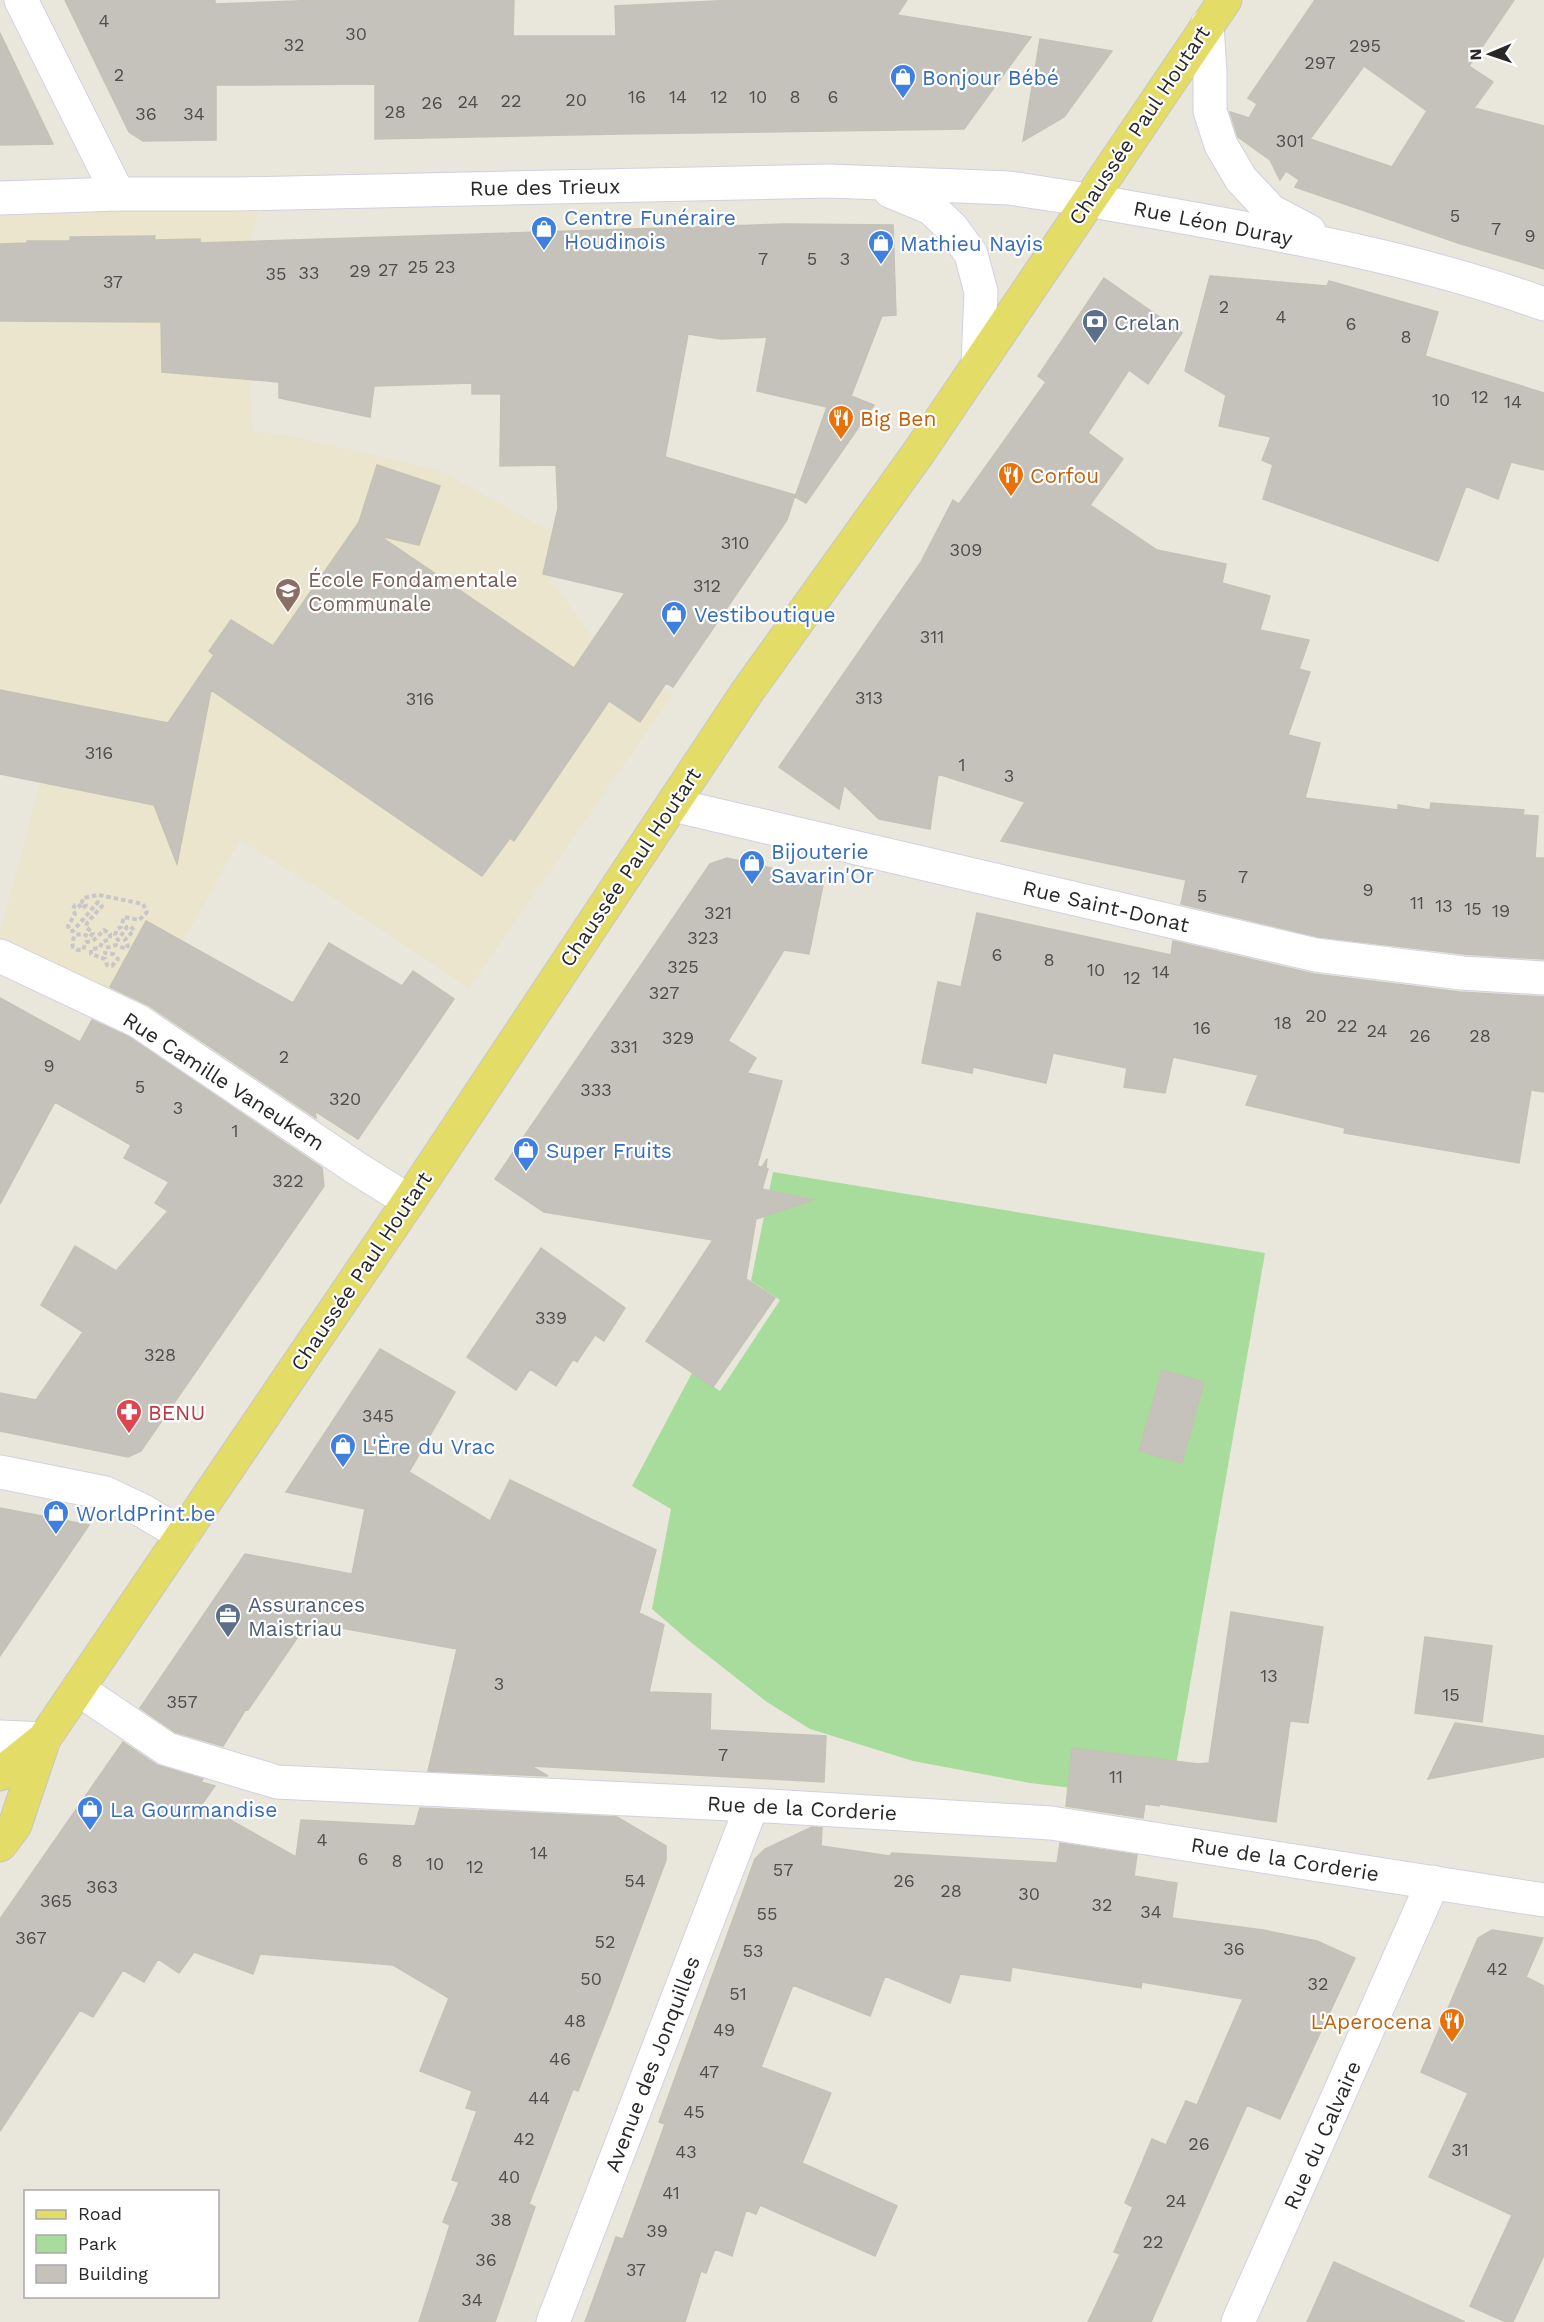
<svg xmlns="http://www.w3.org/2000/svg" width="1544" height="2322" font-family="'Work Sans',sans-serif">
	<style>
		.education { fill: #eae5cc }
		.green { fill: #a7dc9c }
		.building { fill: #c5c2bb; stroke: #c4c2b5; stroke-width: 1.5; fill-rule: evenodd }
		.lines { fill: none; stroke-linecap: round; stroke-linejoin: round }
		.street-casing { stroke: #d1d1e0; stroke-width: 35 }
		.secondary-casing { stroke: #d1d1e0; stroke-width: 35 }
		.primary-casing { stroke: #c7c7c7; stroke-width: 35 }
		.path { stroke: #c7c7c7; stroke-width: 4; stroke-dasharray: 4.5 3; stroke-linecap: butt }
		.street { stroke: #fff; stroke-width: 33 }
		.secondary { stroke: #fff; stroke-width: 33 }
		.primary { stroke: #e3dc66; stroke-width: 33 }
		.labels { text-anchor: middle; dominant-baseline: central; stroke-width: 4.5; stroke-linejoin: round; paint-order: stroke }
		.number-label { font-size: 18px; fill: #4f4e4d }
		.shop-label { font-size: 21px; fill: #366cbe; stroke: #fff; text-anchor: start }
		.street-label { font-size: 21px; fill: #282828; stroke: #fff }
		.service-label { font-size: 21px; fill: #4e5e75; stroke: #fff; text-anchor: start }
		.food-label { font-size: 21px; fill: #c56008; stroke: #fff; text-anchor: start }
		.education-label { font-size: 21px; fill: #785e54; stroke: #fff; text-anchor: start }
		.health-label { font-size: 21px; fill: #be3a42; stroke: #fff; text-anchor: start }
	</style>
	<rect width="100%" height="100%" fill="#e9e6db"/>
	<path class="education" d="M264,193L250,241L246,327L253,432L282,434L439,470L561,537L550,579L601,649L644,677L673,694L469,988L321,890L240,840L138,1021L0,956V933L41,780L0,773V198Z"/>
	<path class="green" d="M773,1172L1265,1253L1176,1765L1081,1789L1030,1783L913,1761L810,1729L767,1702L688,1640L652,1609L671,1509L632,1486L692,1373L720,1391L780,1300L751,1281Z"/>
	<path class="building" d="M65,0H215V4L323,0H514L513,36H616L615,6L736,0H907L897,15L1031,37L964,129L619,134L375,139V84L252,85H216V140L143,141L129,132Z
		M1315,0H1514L1469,66L1493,82L1474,108L1544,126V269L1458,243L1295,187L1299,180L1286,171L1280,180L1270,160L1238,137L1230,112L1249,118L1257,104L1248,98ZM1364,66L1427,111L1392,167L1310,139Z
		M0,33L53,144L0,145Z
		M1040,39L1112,51L1064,117L1023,141Z
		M785,224L893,225L896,315L882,316L851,396L874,405L806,503L795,497L827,407L757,391L767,337L721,339L688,334L665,457L795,495L787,520L673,687L666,683L640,722L609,701L514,841L510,838L482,876L211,690L177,864L154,805L0,774V690L168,723L214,655L209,651L231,620L273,646L359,522L377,465L440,486L419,545L380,536L574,668L625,593L543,574L558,508L556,465L500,466L501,394H472V383L374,386L370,417L279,398V382L162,372L161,322L0,321V244L27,243V241H70V237L155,236L154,240L200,239V243Z
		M1210,276L1327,286L1329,281L1438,312L1425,356L1544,393V470L1511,462L1498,499L1466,486L1438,561L1263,499L1273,465L1262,460L1271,437L1219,426L1226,395L1185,371Z
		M1104,278L1182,333L1148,384L1129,370L1088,433L1123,459L1090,505L1157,550L1226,564L1222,583L1270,596L1260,630L1309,640L1299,669L1310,672L1288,735L1320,743L1305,798L1398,810V805L1430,810L1431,803L1524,810L1523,815L1538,816L1535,858H1544V959L1464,954L1319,937L1181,904L1186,880L1001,841L1025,802L938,774L930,829L879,819L844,785L839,809L779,767L921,562L953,500L959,504L1046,382L1038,376Z
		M727,858L824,880L809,954L784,950L728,1041L756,1058L747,1073L782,1081L757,1166L762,1167L767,1159L766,1168L768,1169L762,1189L814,1200L756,1219L746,1279L775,1298L713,1387L646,1341L713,1240L544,1212L495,1179L710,864Z
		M977,913L1171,955L1173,941L1314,974L1460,992L1544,997V1092L1531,1090L1519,1163L1344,1133L1345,1128L1246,1105L1258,1075L1173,1057L1165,1093L1124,1087L1127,1068L1053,1053L1046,1083L973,1067L972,1073L922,1063L938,982L961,987Z
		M146,921L293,1003L329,943L402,986L413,971L454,999L358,1139L315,1111L316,1118L148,1005L110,987Z
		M0,998L80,1042L92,1020L129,1037L322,1168L324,1186L141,1451L128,1457L0,1431V1393L36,1400L83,1332L41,1305L75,1246L116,1271L168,1211L155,1203L169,1182L124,1158L131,1145L55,1102L0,1204Z
		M541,1248L625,1308L604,1341L595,1335L577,1362L573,1359L556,1386L530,1369L516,1390L467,1357Z
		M380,1349L455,1392L409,1472L490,1521L510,1480L656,1550L639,1613L664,1625L649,1692L711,1694L710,1730L826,1736L824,1782L531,1766L548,1776L428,1771L457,1649L308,1622L248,1710L246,1709L223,1746L175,1732L140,1708L245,1554L352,1574L365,1509L286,1492Z
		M1162,1370L1204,1382L1182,1463L1139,1451Z
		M0,1508L89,1525L0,1656Z
		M1231,1612L1323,1627L1308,1723L1290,1721L1276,1822L1159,1804V1806L1145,1804L1143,1818L1066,1806L1072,1748L1198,1764L1209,1763Z
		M1425,1637L1492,1646L1482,1722L1415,1713Z
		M1455,1723L1544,1736V1757L1428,1779Z
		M123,1742L157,1765L203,1779L201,1782L215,1786L202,1804L296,1857L301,1820L415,1826L420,1808L617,1817L666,1846V1860L610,2010L578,2091L573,2089L529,2204L535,2207L495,2322H419L450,2225L443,2222L459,2182L452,2180L477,2111L466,2108L472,2091L420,2071L449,1998L393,1965L260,1954L253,1974L194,1952L179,1973L158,1959L144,1982L123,1970L93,2017L80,2010L0,2131V1919Z
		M812,1827L822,1828L821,1846L890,1856L892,1853L1057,1863L1060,1843L1137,1855L1134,1876L1177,1883L1172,1918L1263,1930L1317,1941L1355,1958L1280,2119L1247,2105L1151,2322H1088L1120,2254L1114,2252L1133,2207L1125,2203L1152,2139L1166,2145L1186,2101L1197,2105L1243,1999L1142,1982L1141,1988L1012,1967L1010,1981L960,1974L950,2003L885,1976L870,2016L793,1985L761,2067L831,2093L802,2163L897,2206L875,2256L760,2205L756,2214L746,2210L732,2256L715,2249L706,2273L701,2271L685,2322H585L616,2237L623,2239L652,2160L665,2124L659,2122L755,1859L765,1849Z
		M1492,1930L1543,1938L1526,1977L1544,1986V2255L1513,2322H1506L1470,2306L1512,2215L1429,2177L1468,2093L1421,2072L1478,1938Z
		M1334,2262L1465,2322H1307Z"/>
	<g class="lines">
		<defs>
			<path id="street" d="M21,0L118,194
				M1207,25L1210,72V111L1221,145L1241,179L1271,211L1309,231
				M1088,200C1241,228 1397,251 1544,304
				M673,805L1316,955L1462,973L1544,978
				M0,956L138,1021L356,1168L409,1201
				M0,1472L105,1493L143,1511L183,1535
				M78,1689L167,1749L277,1782L752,1805L1051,1823L1544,1900
				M0,1737L44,1739
				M553,2322L752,1805
				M1238,2322L1433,1882"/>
			<path id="secondary" d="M890,191L931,208L952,228L971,254L981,292L978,364
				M0,198L118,194H237L829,181L1009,188L1088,200"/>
			<path id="primary" d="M0,1774L44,1739
				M0,1845L15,1825L44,1739L409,1201L747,692L919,452L1225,0"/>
		</defs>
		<use href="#street" class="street-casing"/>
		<use href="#secondary" class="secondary-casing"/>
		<use href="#primary" class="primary-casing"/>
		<path class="path" d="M99,895L143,904L147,912L139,920L124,917L121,927L117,929L115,935L118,940L127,927L130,926L134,930L125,940L128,946L126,949L116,945L106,948L105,953L113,954L118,959L112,966L107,965L105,959L91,954V949L100,948L102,942L110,939V934L104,930L93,941L86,942L83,950H78L73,947L72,942L75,935L83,934L90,937L93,933L86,927L87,923L102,906L98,902L73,931H70L68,926L75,914L73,909L75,905L78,904L82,909L86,905L82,902L83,898Z"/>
		<use href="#street" class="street"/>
		<use href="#secondary" class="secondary"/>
		<use href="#primary" class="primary"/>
	</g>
	<defs>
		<symbol id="shop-pin" viewBox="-11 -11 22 30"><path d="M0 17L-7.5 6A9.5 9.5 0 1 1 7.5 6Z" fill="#3f7fe0" stroke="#fff"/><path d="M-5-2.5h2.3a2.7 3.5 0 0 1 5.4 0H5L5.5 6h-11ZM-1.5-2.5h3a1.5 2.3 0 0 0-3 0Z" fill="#fff"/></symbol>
		<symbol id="bank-pin" viewBox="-11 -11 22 30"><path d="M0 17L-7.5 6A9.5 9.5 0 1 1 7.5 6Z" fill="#5c6f8a" stroke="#fff"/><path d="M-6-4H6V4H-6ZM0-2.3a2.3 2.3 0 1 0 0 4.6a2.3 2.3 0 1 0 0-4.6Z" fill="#fff"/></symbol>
		<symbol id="restaurant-pin" viewBox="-11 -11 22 30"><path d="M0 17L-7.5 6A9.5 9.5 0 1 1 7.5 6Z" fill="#e8710a" stroke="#fff"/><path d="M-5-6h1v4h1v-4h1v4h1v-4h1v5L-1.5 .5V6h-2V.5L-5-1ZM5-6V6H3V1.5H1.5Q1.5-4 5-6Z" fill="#fff"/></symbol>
		<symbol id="school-pin" viewBox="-11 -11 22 30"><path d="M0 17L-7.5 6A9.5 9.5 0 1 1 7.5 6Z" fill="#8d6e63" stroke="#fff"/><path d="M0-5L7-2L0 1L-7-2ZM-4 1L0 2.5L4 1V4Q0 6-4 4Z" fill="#fff"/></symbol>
		<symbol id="pharmacy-pin" viewBox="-11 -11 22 30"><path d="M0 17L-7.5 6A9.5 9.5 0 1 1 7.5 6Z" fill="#e0444e" stroke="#fff"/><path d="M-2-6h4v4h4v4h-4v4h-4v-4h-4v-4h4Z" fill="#fff"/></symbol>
		<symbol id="office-pin" viewBox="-11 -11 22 30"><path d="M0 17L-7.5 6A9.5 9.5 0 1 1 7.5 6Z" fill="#5c6f8a" stroke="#fff"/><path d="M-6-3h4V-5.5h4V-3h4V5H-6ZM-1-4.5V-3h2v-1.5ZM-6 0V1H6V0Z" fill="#fff"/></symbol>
	</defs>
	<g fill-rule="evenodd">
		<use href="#shop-pin" x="888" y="62" width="30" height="40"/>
		<use href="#shop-pin" x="529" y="214" width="30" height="40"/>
		<use href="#shop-pin" x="866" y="228" width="30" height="40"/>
		<use href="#bank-pin" x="1080" y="307" width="30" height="40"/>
		<use href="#restaurant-pin" x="826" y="403" width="30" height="40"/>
		<use href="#restaurant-pin" x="996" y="460" width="30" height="40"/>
		<use href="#school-pin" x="273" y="576" width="30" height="40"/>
		<use href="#shop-pin" x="659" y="599" width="30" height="40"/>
		<use href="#shop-pin" x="737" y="848" width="30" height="40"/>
		<use href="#shop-pin" x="511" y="1135" width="30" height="40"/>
		<use href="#pharmacy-pin" x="114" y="1397" width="30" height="40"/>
		<use href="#shop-pin" x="328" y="1431" width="30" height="40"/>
		<use href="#shop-pin" x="41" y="1498" width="30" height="40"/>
		<use href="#office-pin" x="213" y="1601" width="30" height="40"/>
		<use href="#shop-pin" x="75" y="1794" width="30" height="40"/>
		<use href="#restaurant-pin" x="1437" y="2006" width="30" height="40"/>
	</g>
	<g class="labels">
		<g class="number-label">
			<text x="104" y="20">4</text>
			<text x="356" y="33">30</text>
			<text x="294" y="44">32</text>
			<text x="1365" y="45">295</text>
			<text x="1320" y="62">297</text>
			<text x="119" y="74">2</text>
			<text x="637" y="96">16</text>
			<text x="678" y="96">14</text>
			<text x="719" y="96">12</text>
			<text x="758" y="96">10</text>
			<text x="795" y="96">8</text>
			<text x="833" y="96">6</text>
			<text x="576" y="99">20</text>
			<text x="511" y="100">22</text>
			<text x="468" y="101">24</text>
			<text x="432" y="102">26</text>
			<text x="395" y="111">28</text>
			<text x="146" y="113">36</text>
			<text x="194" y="113">34</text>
			<text x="1290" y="140">301</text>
			<text x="1455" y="215">5</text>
			<text x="1496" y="228">7</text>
			<text x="1530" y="235">9</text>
			<text x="763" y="258">7</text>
			<text x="812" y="258">5</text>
			<text x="845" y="258">3</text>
			<text x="418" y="266">25</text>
			<text x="445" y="266">23</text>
			<text x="388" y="269">27</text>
			<text x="360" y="270">29</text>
			<text x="309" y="272">33</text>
			<text x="276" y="273">35</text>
			<text x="113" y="281">37</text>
			<text x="1224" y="306">2</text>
			<text x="1281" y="316">4</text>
			<text x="1351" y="323">6</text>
			<text x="1406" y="336">8</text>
			<text x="1480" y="396">12</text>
			<text x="1441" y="399">10</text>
			<text x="1513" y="401">14</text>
			<text x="735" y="542">310</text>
			<text x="966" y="549">309</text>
			<text x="707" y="585">312</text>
			<text x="932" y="636">311</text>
			<text x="869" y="697">313</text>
			<text x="420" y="698">316</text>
			<text x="99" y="752">316</text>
			<text x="962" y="764">1</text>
			<text x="1009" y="775">3</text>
			<text x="1243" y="876">7</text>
			<text x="1368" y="889">9</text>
			<text x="1202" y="895">5</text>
			<text x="1417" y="902">11</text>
			<text x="1444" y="905">13</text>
			<text x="1473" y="908">15</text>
			<text x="1501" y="910">19</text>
			<text x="718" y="912">321</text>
			<text x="703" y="937">323</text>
			<text x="997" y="954">6</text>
			<text x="1049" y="959">8</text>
			<text x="683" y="966">325</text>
			<text x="1096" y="969">10</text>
			<text x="1161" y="971">14</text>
			<text x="1132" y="977">12</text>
			<text x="664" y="992">327</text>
			<text x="1316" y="1015">20</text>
			<text x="1283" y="1022">18</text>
			<text x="1347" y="1025">22</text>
			<text x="1202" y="1027">16</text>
			<text x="1377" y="1030">24</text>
			<text x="1420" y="1035">26</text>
			<text x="1480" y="1035">28</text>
			<text x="678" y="1037">329</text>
			<text x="624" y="1046">331</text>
			<text x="284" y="1056">2</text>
			<text x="49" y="1065">9</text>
			<text x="140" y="1086">5</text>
			<text x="596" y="1089">333</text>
			<text x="345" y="1098">320</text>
			<text x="178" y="1107">3</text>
			<text x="235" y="1130">1</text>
			<text x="288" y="1180">322</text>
			<text x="551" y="1317">339</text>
			<text x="160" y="1354">328</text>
			<text x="378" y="1415">345</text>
			<text x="1269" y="1675">13</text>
			<text x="499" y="1683">3</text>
			<text x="1451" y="1694">15</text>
			<text x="182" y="1701">357</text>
			<text x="723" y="1754">7</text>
			<text x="1116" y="1776">11</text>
			<text x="322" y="1839">4</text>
			<text x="539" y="1852">14</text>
			<text x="363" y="1858">6</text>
			<text x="397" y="1860">8</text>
			<text x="435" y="1863">10</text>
			<text x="475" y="1866">12</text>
			<text x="783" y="1869">57</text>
			<text x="635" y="1880">54</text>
			<text x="904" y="1880">26</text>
			<text x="102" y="1886">363</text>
			<text x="951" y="1890">28</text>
			<text x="1029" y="1893">30</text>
			<text x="56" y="1900">365</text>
			<text x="1102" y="1904">32</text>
			<text x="1151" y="1911">34</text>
			<text x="767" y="1913">55</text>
			<text x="31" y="1937">367</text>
			<text x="605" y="1941">52</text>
			<text x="1234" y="1948">36</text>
			<text x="753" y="1950">53</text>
			<text x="1497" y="1968">42</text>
			<text x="591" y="1978">50</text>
			<text x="1318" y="1983">32</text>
			<text x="738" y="1993">51</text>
			<text x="575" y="2020">48</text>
			<text x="724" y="2029">49</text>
			<text x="560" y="2058">46</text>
			<text x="709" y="2071">47</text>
			<text x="539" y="2097">44</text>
			<text x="694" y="2111">45</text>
			<text x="524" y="2138">42</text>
			<text x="1199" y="2143">26</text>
			<text x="1460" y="2149">31</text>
			<text x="686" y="2151">43</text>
			<text x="509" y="2176">40</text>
			<text x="671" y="2192">41</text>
			<text x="1176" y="2200">24</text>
			<text x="501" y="2219">38</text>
			<text x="657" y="2230">39</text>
			<text x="1153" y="2241">22</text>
			<text x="486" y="2259">36</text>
			<text x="636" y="2269">37</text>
			<text x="472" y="2299">34</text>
		</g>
		<g class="shop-label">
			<text x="922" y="77">Bonjour Bébé</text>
			<text x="564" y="217">Centre Funéraire<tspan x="564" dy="24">Houdinois</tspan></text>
			<text x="900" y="243">Mathieu Nayis</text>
			<text x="694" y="614">Vestiboutique</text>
			<text x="771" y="851">Bijouterie<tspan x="771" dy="24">Savarin'Or</tspan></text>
			<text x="546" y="1150">Super Fruits</text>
			<text x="362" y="1446">L'Ère du Vrac</text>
			<text x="76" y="1513">WorldPrint.be</text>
			<text x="110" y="1809">La Gourmandise</text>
		</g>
		<g class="street-label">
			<text transform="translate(1139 125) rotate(-56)">Chaussée Paul Houtart</text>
			<text transform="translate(545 187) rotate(-1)">Rue des Trieux</text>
			<text transform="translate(1213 223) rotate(11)">Rue Léon Duray</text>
			<text transform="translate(630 867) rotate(-56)">Chaussée Paul Houtart</text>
			<text transform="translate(1106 906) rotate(13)">Rue Saint-Donat</text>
			<text transform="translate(224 1081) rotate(33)">Rue Camille Vaneukem</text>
			<text transform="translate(361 1271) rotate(-56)">Chaussée Paul Houtart</text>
			<text transform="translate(802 1808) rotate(3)">Rue de la Corderie</text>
			<text transform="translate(1285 1859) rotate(9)">Rue de la Corderie</text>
			<text transform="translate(652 2064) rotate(-69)">Avenue des Jonquilles</text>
			<text transform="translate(1322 2135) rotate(-66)">Rue du Calvaire</text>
		</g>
		<g class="service-label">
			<text x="1114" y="322">Crelan</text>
			<text x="248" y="1604">Assurances<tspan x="248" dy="24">Maistriau</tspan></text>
		</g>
		<g class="food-label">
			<text x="860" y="418">Big Ben</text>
			<text x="1030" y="475">Corfou</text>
			<text x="1432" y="2021" text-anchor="end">L'Aperocena</text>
		</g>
		<g class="education-label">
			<text x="308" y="579">École Fondamentale<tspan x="308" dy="24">Communale</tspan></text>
		</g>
		<g class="health-label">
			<text x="148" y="1412">BENU</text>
		</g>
	</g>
	<rect x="24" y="2190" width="195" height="108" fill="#ffffff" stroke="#a9a9a9" stroke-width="1.5"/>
	<rect x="36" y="2210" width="30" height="9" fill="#e3dc66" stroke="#a9a9a9" stroke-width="1.5"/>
	<text x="78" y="2220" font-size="18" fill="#282828">Road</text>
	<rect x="36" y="2235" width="30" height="18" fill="#a7dc9c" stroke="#a9a9a9" stroke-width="1.5"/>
	<text x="78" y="2250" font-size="18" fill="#282828">Park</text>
	<rect x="36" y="2265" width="30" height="18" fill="#c5c2bb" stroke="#a9a9a9" stroke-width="1.5"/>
	<text x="78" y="2280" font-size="18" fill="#282828">Building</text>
	<g transform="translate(1490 54) rotate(268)" stroke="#ffffff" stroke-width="4.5" paint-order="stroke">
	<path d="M0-4.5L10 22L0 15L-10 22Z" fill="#282828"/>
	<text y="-9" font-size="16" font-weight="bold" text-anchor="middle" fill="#282828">N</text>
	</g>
</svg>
